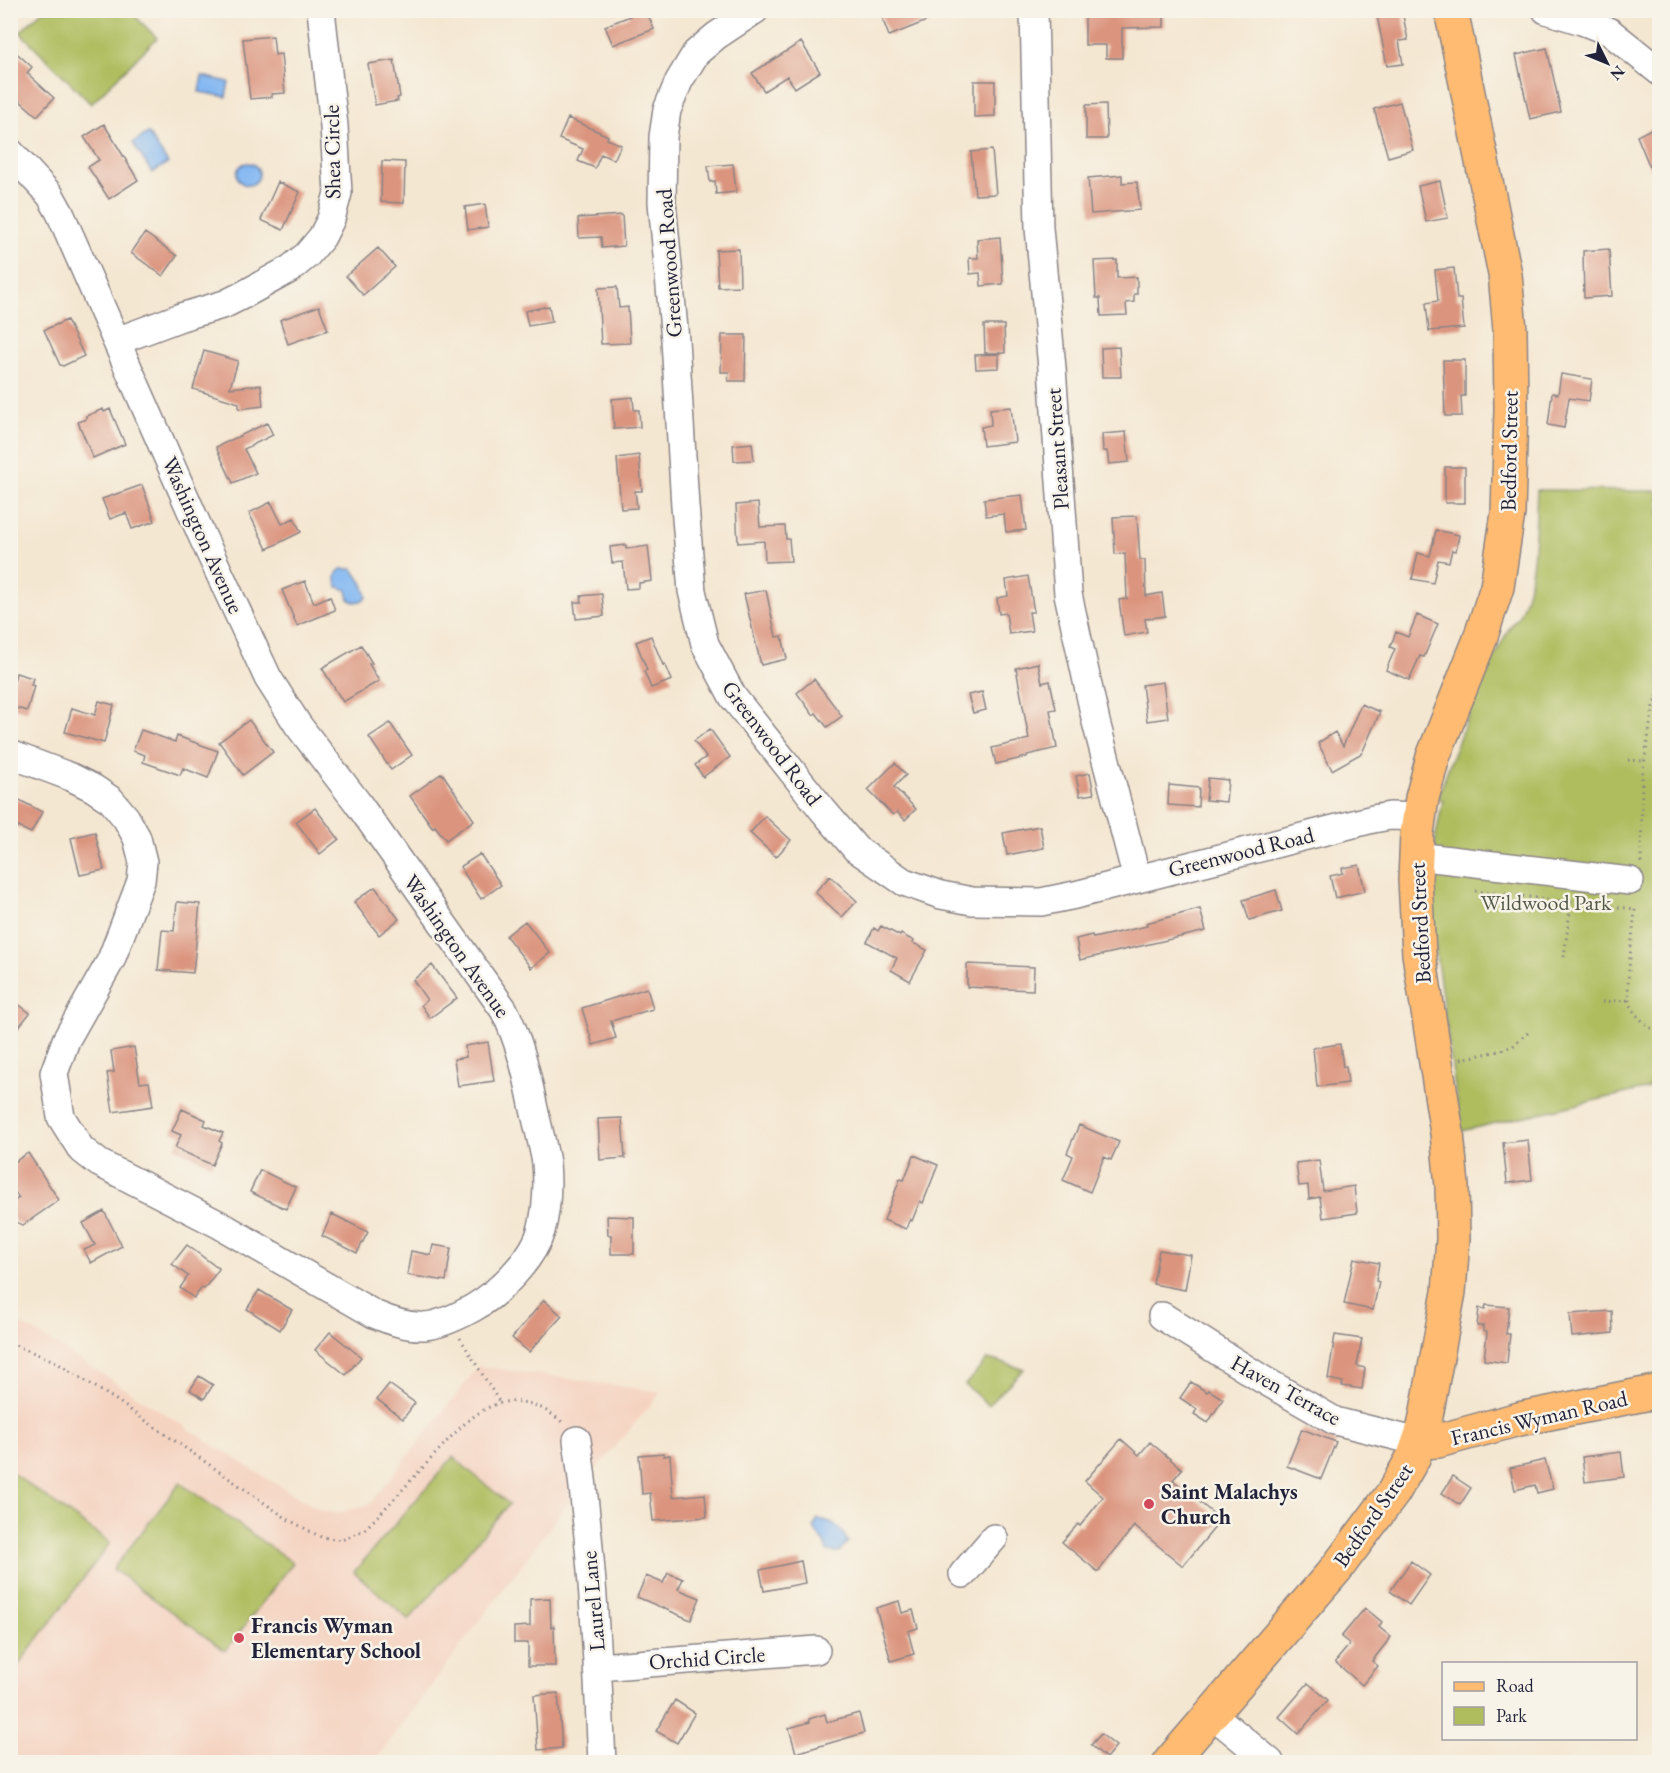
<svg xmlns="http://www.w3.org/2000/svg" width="1670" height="1773" font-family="'EB Garamond',serif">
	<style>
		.built { fill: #f5d3c1 }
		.green { fill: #afbd5f; stroke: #68704d; stroke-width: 1.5 }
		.water { fill: #84b8f2; stroke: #536d96; stroke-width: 1.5 }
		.building { fill: #db957f }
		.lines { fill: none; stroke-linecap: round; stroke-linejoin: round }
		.minor-casing { stroke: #8b8486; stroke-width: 30 }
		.major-casing { stroke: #8b8486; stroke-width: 36 }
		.path { stroke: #8b8486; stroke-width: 3; stroke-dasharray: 1.5 4.5; stroke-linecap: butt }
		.minor { stroke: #fff; stroke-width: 27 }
		.major { stroke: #febb71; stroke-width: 33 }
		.poi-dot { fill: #d1495b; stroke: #f7f3e8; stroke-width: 2 }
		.labels { text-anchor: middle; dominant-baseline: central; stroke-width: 5; stroke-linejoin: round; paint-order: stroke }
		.street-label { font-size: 22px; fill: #22223b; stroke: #f7f3e8 }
		.park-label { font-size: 22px; fill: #535848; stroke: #f7f3e8 }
		.poi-label { font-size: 22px; font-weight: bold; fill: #22223b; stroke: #f7f3e8; text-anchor: start }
	</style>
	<rect width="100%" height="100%" fill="#f7f3e8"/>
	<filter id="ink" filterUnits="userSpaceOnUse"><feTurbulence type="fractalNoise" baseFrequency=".0167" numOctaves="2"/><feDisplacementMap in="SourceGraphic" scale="12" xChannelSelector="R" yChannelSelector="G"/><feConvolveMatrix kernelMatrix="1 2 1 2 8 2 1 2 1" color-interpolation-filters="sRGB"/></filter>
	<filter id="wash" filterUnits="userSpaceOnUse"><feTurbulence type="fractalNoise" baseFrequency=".008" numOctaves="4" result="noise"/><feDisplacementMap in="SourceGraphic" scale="24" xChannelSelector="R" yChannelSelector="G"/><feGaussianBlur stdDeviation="1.35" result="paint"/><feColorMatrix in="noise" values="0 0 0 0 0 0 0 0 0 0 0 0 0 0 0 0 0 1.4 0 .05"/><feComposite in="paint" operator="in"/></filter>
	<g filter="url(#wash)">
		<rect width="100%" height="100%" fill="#f4e7d2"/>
		<path class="built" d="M10,1321L34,1331L263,1476L320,1510L337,1513L370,1504L479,1366L661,1392L568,1503L374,1762H11Z"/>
		<path class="green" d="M129,10L157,38L91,104L20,32L42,11Z
			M1537,490L1659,491L1660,1060L1656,1058L1649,1088L1461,1131L1436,954L1431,899L1436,835L1443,800L1438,798C1456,741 1480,685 1507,632C1510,625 1517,620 1520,613C1536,578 1535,528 1537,490Z
			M988,1359L1024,1369L988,1405L965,1385Z
			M453,1457L509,1504L409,1620L354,1572Z
			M11,1472L110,1543L11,1675Z
			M180,1483L293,1563L225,1651L113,1569Z"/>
		<path class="water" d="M202,76L229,82L226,97L199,92Z
			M148,133L168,163L152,173L133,143Z
			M237 174a11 11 0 1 1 22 0a11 11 0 1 1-22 0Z
			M341,569H353L363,584L367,597L361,601L354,602L349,599L347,590L338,587C335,580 335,573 341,569Z
			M818,1519C834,1521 841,1528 848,1542L839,1552L827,1551L824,1542L813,1528Z"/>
		<g id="blocks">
			<path class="building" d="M627,10H646L654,29L613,45L605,26L630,16Z
				M879,10H952V11L889,36Z
				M1085,10H1164V27L1122,28V58H1106V45H1085Z
				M1402,11L1408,40L1399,41L1403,64L1387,66L1377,16Z
				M273,36L275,55L281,54L285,93L272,94V97L250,99L243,39Z
				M801,42L820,72L795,88L787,76L764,91L752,73Z
				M10,47L32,67L27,73L54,98L37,116L10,92Z
				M1547,48L1561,112L1530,119L1516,55Z
				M394,60L400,97L397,98L398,101L375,105L368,64Z
				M974,81H995V116L974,117Z
				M1400,102L1413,150L1388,157L1374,109Z
				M1106,104L1107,139H1086V105Z
				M568,118L608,136L607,139L621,145L614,160L601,154L595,168L578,161L583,149L559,139Z
				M104,124L138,180L109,199L88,167L99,160L84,137Z
				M1659,125V189L1637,136Z
				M992,150L996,194L975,195L971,152Z
				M382,161L405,162L404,203L381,202Z
				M733,164L736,192L716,194L715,181L710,182L708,166Z
				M1122,175V183L1137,182L1140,210L1091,214L1088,178Z
				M1440,181L1448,218L1426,222L1418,186Z
				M278,182L300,192L283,230L261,220Z
				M485,204L488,227L468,230L465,207Z
				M622,215L624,246L602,248L601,237L579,238L578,218Z
				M145,233L177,256L163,276L131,253Z
				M1000,237L1003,284L981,286L980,273L970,274L969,258H978L977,239Z
				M378,248L395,267L363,295L346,276Z
				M739,249L740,286L718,287L716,250Z
				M1609,249L1612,296L1584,298L1583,251Z
				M1117,260V278L1137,277V294H1134V302L1126,303L1127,315L1101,316L1100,298H1096L1094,261Z
				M1454,268L1457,299H1461L1464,328L1429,331L1426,303L1438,301L1435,270Z
				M617,287L619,308L628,307L630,343L601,344L598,288Z
				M319,306L328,330L288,344L280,320Z
				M549,306L552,322L528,326L525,311Z
				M67,320L84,356L63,366L60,365L44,330Z
				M984,325H1004L1005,353H985Z
				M722,335H746L745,381H728L729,372H721Z
				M1119,347L1121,377H1102L1101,348Z
				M204,351L238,361L230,388L261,385L263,406L239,409V403L193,389Z
				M999,354V368L976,369L975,355Z
				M1443,360H1465V396H1461L1462,416H1445Z
				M1561,374L1592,379L1589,401L1569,398L1564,428L1548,425L1552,393L1558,394Z
				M633,397L634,410H639L640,427L614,429L612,399Z
				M1011,407L1015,442L983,446L981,427L991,425L990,409Z
				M103,409L104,412L110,409L125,444L93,458L78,422L86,419V416Z
				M267,423L273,435L244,449L256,473L233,483L216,447Z
				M1126,432L1129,462L1109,464L1107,451H1103L1102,434Z
				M752,443L754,460L734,461L733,445Z
				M639,455L642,491H635L637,508L621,509L617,458Z
				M1445,467H1465V503H1445Z
				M142,485L155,521L132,529L126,513L110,519L102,499Z
				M1022,495L1026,530L1006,532L1004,514L986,516L984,499Z
				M271,502L282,524L294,518L301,532L267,549L249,513Z
				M758,503L760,527L785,526L786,539H789L791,561L765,562L764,541L738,543L736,505Z
				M1137,516L1140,560H1145L1146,596L1162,593L1165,616L1145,619L1147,632L1124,636L1119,600L1127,599L1125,553L1115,554L1113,517Z
				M1436,530L1459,535L1456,551L1452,550L1449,562L1438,560L1433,583L1412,579L1418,553L1430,556Z
				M626,545V549L648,546L652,581L639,583V588L626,589L623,562L612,563L610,547Z
				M1028,576L1034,612H1029L1032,631L1009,634L1006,613L999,614L997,598L1008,596L1006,580Z
				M305,581L314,603L330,596L335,610L297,626L282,590Z
				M766,590L776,637L782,636L787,659L761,665L744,594Z
				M602,594L604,616L576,619L574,602H582L581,596Z
				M1417,615L1438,624L1424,657L1420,656L1409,680L1386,670L1395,649L1390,647L1396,632L1408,637Z
				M651,636L663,665L665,664L672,680L651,688L644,671L647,670L636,642Z
				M361,645L372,663L369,664L379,681L343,702L322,668Z
				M1038,663L1042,683L1050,681L1056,709L1050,710L1057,748L1027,755V757L996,764L992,748L1029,739L1016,668Z
				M16,673L33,678L31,685L34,686L27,711L10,706V680L14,681Z
				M814,679L842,716L827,727L816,713L813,715L797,693Z
				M1163,682L1168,718L1147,721L1142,685Z
				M982,692L986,710L973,713L968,695Z
				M99,701L114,705L104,743L65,732L72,708L95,715Z
				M1361,704L1380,712L1362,753L1332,770L1318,743L1335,732L1343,746Z
				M249,720L273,752L243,775L219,742Z
				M390,723L412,755L391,770L369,737Z
				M710,729L730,757L703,777L695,765L706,757L694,741Z
				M141,730L175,742L177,736L218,751L208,778L183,768L180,775L143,762L145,755L133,751Z
				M895,763L906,775L894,787L916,809L905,820L897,812L893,815L868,790Z
				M442,773L474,820L446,840L435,826L433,828L410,796Z
				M1090,773L1094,794L1080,796L1076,776Z
				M1208,778L1228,780L1226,802L1206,800Z
				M1169,785L1199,788L1198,807L1168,805Z
				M10,795L42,812L31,833L10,823Z
				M315,808L339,839L320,854L296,822Z
				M765,816L791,840L776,857L750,833Z
				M1040,826L1044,848L1007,855L1003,833Z
				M95,832L104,870L80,875L71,838Z
				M480,854L501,885L481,899L460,867Z
				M1359,865L1365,891L1335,898L1330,876L1343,873L1342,868Z
				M830,876L857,901L842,917L815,892Z
				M375,887L399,919L379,935L354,902Z
				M1276,890L1282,911L1249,920L1243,900Z
				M177,902L200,904L193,973L158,970L162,930L174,931Z
				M1200,909L1206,931L1080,960L1076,939L1092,935L1093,938L1147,926L1146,923Z
				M525,921L550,953L531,968L506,936Z
				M881,926L900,936L901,934L914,941L913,943L927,950L910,981L891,970L897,958L867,942L874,928L878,931Z
				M967,964L1034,967L1033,990L967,987Z
				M432,965L457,998L430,1018L421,1005L427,1000L413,980Z
				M647,988L653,1009L611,1021L616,1038L593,1045L582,1008Z
				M10,998L30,1013L10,1038Z
				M488,1042L494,1081L458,1086L454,1059L466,1057L465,1046Z
				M1340,1044L1343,1067L1346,1066L1348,1083L1317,1087L1313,1048Z
				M134,1047L140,1083L149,1082L153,1106L113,1112L107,1073L114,1072L111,1051Z
				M182,1109L206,1120L204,1125L223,1133L219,1141L222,1143L212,1165L175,1148L181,1135L172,1131Z
				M622,1118L625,1158L600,1160L598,1119Z
				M1079,1125L1119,1142L1111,1160L1104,1157L1090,1192L1063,1180L1073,1156L1067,1153Z
				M1528,1140L1532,1180L1507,1183L1503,1143Z
				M28,1153L59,1200L23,1225L15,1222L10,1215L11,1203L19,1198L10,1185V1165Z
				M914,1155L938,1165L923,1203L920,1201L912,1221L910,1219L906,1229L884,1220L900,1179L904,1180Z
				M1319,1160L1323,1191L1354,1186L1357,1213L1323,1218L1320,1197L1309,1199L1308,1185L1299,1186L1296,1163Z
				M260,1170L296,1187L286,1209L250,1192Z
				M104,1211L122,1246L91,1263L84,1250L95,1245L83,1223Z
				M332,1214L368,1232L357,1253L322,1236Z
				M607,1216L634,1217V1254H611V1235H608Z
				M187,1245L219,1269L204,1289L202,1287L194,1298L180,1288L188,1276L172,1264Z
				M433,1245L451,1248L446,1281L407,1275L411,1251L431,1255Z
				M1159,1250L1191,1255L1185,1290L1153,1284Z
				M1354,1258L1379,1263L1376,1281L1379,1282L1373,1310L1344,1304Z
				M259,1290L292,1310L280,1330L247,1309Z
				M544,1300L562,1316L529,1352L512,1338Z
				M1486,1305L1509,1307L1506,1334H1510L1507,1363L1484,1360L1487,1332L1483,1331V1326H1477L1479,1308L1485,1309Z
				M1612,1311L1613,1333L1572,1337L1570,1314Z
				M330,1332L361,1357L346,1375L315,1350Z
				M1335,1335L1362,1339L1357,1366L1365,1368L1362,1389L1342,1386L1343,1382L1328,1379Z
				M199,1376L213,1385L204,1399L190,1390Z
				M1191,1382L1207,1392L1209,1390L1223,1399L1208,1423L1194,1414L1197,1409L1180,1398Z
				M389,1384L415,1403L403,1419L377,1399Z
				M1302,1429L1336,1442L1321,1479L1287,1466Z
				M1121,1439L1139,1455L1150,1442L1182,1469L1173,1480L1221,1520L1183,1566L1134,1526L1098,1572L1062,1542L1078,1524L1080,1526L1103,1497L1085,1481Z
				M1621,1452L1624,1477L1585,1482L1582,1457Z
				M664,1453V1456L670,1455L673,1497L705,1494L707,1517L653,1521L650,1493L642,1494L639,1455Z
				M1545,1460L1553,1489L1537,1493L1535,1485L1515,1490L1510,1468Z
				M1453,1476L1471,1488L1460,1505L1442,1493Z
				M801,1561L805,1583L764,1591L760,1570Z
				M1411,1561L1430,1575L1409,1605L1390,1591Z
				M668,1573L683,1579L678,1589L700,1598L691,1620L637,1597L646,1576L663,1583Z
				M550,1598L551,1627L554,1626L555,1666H528V1643H514V1627L530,1626V1599Z
				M899,1601L902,1613L913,1610L918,1628L908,1631L914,1654L891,1661L876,1608Z
				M1365,1608L1382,1622L1379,1627L1391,1637L1372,1661L1378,1666L1362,1685L1335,1662L1350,1644L1341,1637Z
				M1308,1683L1328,1700L1298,1734L1279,1717Z
				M558,1693L562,1748L538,1750L534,1695Z
				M675,1700L695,1713L677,1743L656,1731Z
				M859,1713L864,1733L796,1753L789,1728L810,1722L809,1719L825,1714L827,1722Z
				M1101,1734L1116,1746L1106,1758L1091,1745Z"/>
		</g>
	</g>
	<g filter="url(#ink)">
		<use href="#blocks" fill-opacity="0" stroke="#8b8486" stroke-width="1.5"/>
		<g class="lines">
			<defs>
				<path id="minor" d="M755,10L716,36L696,53L679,81L667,110L663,137L662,202L675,340L685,506L692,591L705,644L733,697L822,809L856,849L904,882L941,895L972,901L1041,902L1075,895L1373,819L1390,816L1419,817
					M1034,10L1039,228L1052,368L1068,594L1096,722L1137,879
					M1546,10L1582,21L1610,32L1660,72
					M10,152L50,195L60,213L203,538L268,678L298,725L357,802L504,1010C520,1042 527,1074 534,1109C538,1127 543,1145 546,1163C548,1186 547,1209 541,1231C533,1259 498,1294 473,1308C434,1330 415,1332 374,1314L220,1225L99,1163L81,1149L61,1117L54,1073L66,1040L111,960L141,881L143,862L137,838L126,818L111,800L93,788L71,777L10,754
					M117,341L181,317L225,304L243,295L290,269L307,255L322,237L331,219L338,193L334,126L321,10
					M1416,856L1630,881
					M1162,1316L1262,1379L1335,1421L1419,1442
					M577,1440C592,1547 597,1655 602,1762
					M963,1574L994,1538
					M598,1667L816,1650
					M1213,1715L1270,1762"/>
				<path id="major" d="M1419,1442L1438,1441L1519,1419L1660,1391
					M1170,1762L1336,1569L1393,1493L1414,1456L1424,1427L1449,1292L1453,1239L1452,1186L1447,1133L1419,954L1415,880L1417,833L1422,798L1433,757L1479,642L1497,587L1508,513L1511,409L1510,330L1505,274L1451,10"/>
			</defs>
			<use href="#minor" class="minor-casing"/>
			<use href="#major" class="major-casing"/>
			<path class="path" d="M1628,760L1644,761
				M1641,863L1642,777L1653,707L1660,690
				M1475,891L1635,909C1634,929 1624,988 1630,1005C1635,1017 1650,1027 1660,1036
				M1564,957L1571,902
				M1602,1002L1629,1000
				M1461,1059L1499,1051L1513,1046L1530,1031
				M460,1338L500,1403
				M10,1343L54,1361L116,1400L289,1520L321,1537L342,1540L364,1530C386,1508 406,1486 427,1463C447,1442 469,1413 497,1404C521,1396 546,1407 564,1424"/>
			<use href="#minor" class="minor"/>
			<use href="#major" class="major"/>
		</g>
	</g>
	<g class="poi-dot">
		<circle cx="1149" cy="1504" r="6"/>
		<circle cx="239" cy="1638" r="6"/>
	</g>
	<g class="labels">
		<g class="street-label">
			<text transform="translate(332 152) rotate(-91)">Shea Circle</text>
			<text transform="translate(669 263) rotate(-94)">Greenwood Road</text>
			<text transform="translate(1057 449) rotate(-94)">Pleasant Street</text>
			<text transform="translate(1509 451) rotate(-89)">Bedford Street</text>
			<text transform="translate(203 535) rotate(66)">Washington Avenue</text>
			<text transform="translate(772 743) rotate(53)">Greenwood Road</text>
			<text transform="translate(1241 852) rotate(-14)">Greenwood Road</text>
			<text transform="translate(1420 923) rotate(-93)">Bedford Street</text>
			<text transform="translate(457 946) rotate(55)">Washington Avenue</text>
			<text transform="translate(1286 1390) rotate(29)">Haven Terrace</text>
			<text transform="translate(1539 1418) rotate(-13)">Francis Wyman Road</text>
			<text transform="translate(1373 1515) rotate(-55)">Bedford Street</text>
			<text transform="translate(593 1601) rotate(-95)">Laurel Lane</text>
			<text transform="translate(707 1658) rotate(-4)">Orchid Circle</text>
		</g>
		<g class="park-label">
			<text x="1546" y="902">Wildwood Park</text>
		</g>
		<g class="poi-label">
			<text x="1161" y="1491">Saint Malachys<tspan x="1161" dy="25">Church</tspan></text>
			<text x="251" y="1625">Francis Wyman<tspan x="251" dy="25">Elementary School</tspan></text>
		</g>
	</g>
	<rect width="1670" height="1773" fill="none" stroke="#f7f3e8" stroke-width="36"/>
	<rect x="1442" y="1662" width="195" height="78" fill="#f7f3e8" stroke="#a29fa3" stroke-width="1.5"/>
	<rect x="1454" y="1682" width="30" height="9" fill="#febb71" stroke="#a29fa3" stroke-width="1.5"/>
	<text x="1496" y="1692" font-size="18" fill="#22223b">Road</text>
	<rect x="1454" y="1707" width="30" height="18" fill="#afbd5f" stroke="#a29fa3" stroke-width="1.5"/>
	<text x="1496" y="1722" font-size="18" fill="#22223b">Park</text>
	<g transform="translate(1607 63) rotate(133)" stroke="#f7f3e8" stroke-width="4.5" paint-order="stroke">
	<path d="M0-4.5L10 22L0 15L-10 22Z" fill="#22223b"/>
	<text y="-9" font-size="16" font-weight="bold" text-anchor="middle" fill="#22223b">N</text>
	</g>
</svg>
